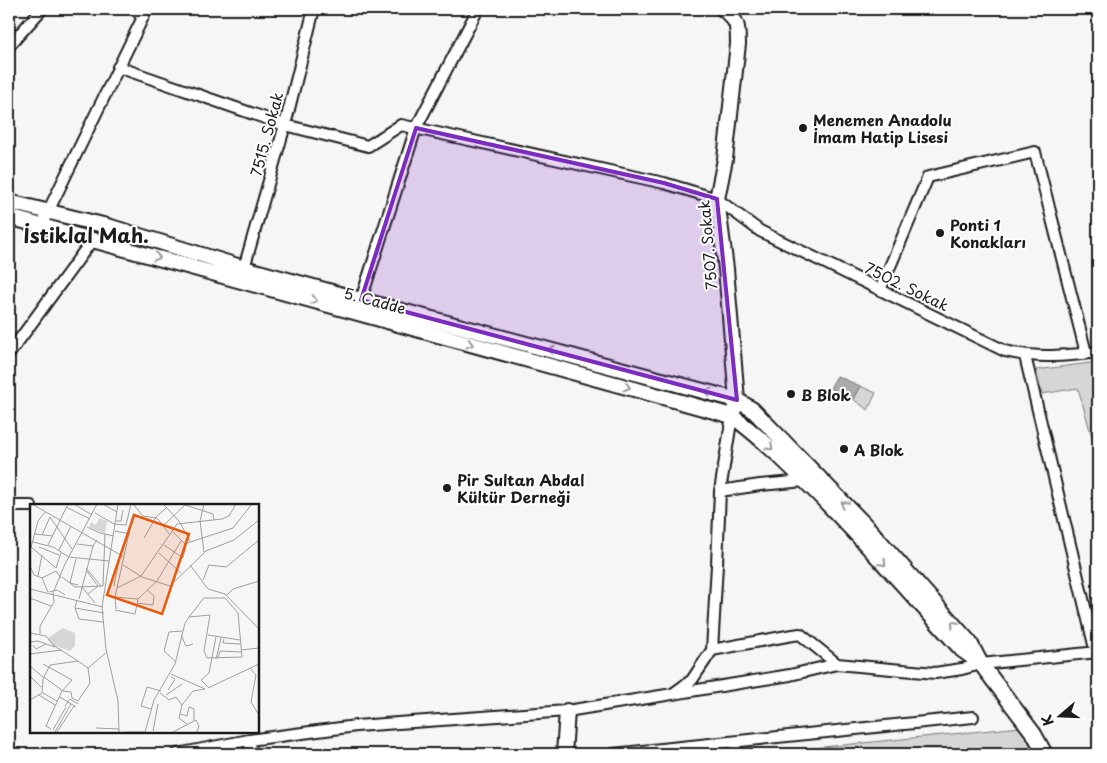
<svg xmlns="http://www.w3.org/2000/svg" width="1107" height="763" font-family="'Playpen Sans',sans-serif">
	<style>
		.green { fill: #d6d6d6; stroke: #797979 }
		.water { fill: #acacac; stroke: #727272 }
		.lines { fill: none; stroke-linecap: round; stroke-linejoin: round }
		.street-casing { stroke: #1c1c1c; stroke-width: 14 }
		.secondary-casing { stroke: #1c1c1c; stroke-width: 18 }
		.street { stroke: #fff; stroke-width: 10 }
		.secondary { stroke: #fff; stroke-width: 14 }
		.oneway { stroke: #999 }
		.marked { fill: #7b2cbf; fill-opacity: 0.2; stroke: #7b2cbf; stroke-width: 4; stroke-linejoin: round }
		.poi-dot { fill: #1c1c1c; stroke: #fff; stroke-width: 2 }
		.labels { text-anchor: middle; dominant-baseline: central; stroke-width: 4; stroke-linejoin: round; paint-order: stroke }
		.poi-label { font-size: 15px; font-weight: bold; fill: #1c1c1c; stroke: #fff; text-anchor: start }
		.street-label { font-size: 15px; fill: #1c1c1c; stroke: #fff }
		.district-label { font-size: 20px; font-weight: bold; fill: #1c1c1c; stroke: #fff }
		.inset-road { fill: none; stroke: #9f9f9f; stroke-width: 1 }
		.view { fill: #e8590c; fill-opacity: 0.15; stroke: #e8590c; stroke-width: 2.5 }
		.inset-edge { fill: none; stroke: #1c1c1c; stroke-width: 2.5 }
	</style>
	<rect width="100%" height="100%" fill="#f6f6f6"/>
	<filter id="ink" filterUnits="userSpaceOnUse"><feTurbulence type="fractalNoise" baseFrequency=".02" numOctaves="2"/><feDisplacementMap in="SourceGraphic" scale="10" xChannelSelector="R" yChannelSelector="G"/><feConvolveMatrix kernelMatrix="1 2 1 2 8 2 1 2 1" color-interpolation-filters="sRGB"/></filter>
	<g filter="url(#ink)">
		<path class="green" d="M1098,362V455H1097L1078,388L1042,394L1036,370Z
			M860,386L876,393L868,410L853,399Z
			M1021,727L1035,754H754Z"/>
		<path class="water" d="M837,376L860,386L853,399L830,388Z"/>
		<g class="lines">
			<defs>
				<path id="street" d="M135,9L142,17
					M9,46L42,9
					M118,67L285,125L368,146L401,125L664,183L717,199L760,231L1005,351C1037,359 1066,356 1098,352
					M41,226L147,9
					M244,268L285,125L314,9
					M880,290L928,177L1035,152L1086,353
					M361,300L416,128L478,9
					M9,354L93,239
					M1025,356L1096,653
					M720,491L760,485L805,481
					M9,506H31
					M712,650L787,636L800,634L837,664
					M674,693L692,680L712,650L717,565L720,491L732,416
					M249,740L252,754
					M734,742L737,754
					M177,754L249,740L356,726L567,711L790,675L837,664L935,673L962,669L981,664L1098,652
					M613,754L973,717"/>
				<path id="secondary" d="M723,9C738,21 738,25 738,44L725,159L717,199L726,269L737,400L735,408
					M9,202L111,227L244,268L361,300L737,400L753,410L869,529L970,643L981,664L1034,734L1045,754
					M9,217L732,416C763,439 790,466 817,493C867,544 914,597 962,650L979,662
					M564,754L567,711"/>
			</defs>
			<use href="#street" class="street-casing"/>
			<use href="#secondary" class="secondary-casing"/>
			<use href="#street" class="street"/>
			<use href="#secondary" class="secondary"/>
		</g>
		<defs><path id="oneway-chevron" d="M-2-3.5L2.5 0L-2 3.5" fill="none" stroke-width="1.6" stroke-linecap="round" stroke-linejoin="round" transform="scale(1.25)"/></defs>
		<g class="oneway">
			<use href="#oneway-chevron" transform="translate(157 257) rotate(15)"/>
			<use href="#oneway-chevron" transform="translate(314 300) rotate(15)"/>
			<use href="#oneway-chevron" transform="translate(470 344) rotate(15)"/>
			<use href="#oneway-chevron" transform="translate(551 350) rotate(-165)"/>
			<use href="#oneway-chevron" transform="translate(627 387) rotate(15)"/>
			<use href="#oneway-chevron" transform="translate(708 392) rotate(-165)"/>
			<use href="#oneway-chevron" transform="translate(770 447) rotate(44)"/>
			<use href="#oneway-chevron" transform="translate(844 504) rotate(-134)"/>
			<use href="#oneway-chevron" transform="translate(883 563) rotate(48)"/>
			<use href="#oneway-chevron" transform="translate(954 624) rotate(-132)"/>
		</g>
	</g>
	<path class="marked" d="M416,128L664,183L717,199L737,400L361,300Z"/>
	<g class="poi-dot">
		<circle cx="803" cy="128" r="5"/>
		<circle cx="940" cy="233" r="5"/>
		<circle cx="791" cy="394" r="5"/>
		<circle cx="844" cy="449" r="5"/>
		<circle cx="447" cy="488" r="5"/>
	</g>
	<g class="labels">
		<g class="poi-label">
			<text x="813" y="119">Menemen Anadolu<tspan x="813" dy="17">İmam Hatip Lisesi</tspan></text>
			<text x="950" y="224">Ponti 1<tspan x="950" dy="17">Konakları</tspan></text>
			<text x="801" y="394">B Blok</text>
			<text x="854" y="449">A Blok</text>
			<text x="457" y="479">Pir Sultan Abdal<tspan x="457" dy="17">Kültür Derneği</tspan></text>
		</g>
		<g class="street-label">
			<text transform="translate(266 134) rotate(-75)">7515. Sokak</text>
			<text transform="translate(707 245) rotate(-95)">7507. Sokak</text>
			<text transform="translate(907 286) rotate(26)">7502. Sokak</text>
			<text transform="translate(375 300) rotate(15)">5. Cadde</text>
		</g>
		<g class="district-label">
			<text x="86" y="235">İstiklal Mah.</text>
		</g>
	</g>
	<g transform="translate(30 504)">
		<rect width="229" height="229" fill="#f6f6f6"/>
		<path d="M69,14L77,17L75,30L59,23L61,18L66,21ZM33,124L45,129V142L40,147L23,141L18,134Z" fill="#d6d6d6"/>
		<path class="inset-road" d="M2,0L94,53M44,0L62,11M73,0L87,8M88,0L72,103L76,145L88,197L89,228M103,0L113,12L127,14L140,31M133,0L149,17L160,37M174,0L170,17L174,48M155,1L183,10L184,16M36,3L60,15M65,9L84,20L96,21L101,0M20,13L42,45M86,17H91L93,6M133,22L155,1M57,23L70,29L84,32M85,27L100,30M142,27L156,41L153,54M5,30L23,32M12,31L20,13M114,34L126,13L136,4M3,38L23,43L39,53L79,57M47,40L63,42L67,36M154,40L203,24L222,0M18,41L38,0M134,41L153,54M0,42L26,64L31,49M9,43L29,51M29,46L41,22M0,47L8,17L15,8M129,49L151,69M46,55L40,79L48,81M93,61L112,73L140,82L176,47L204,36L229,16M160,61L178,85L195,90L229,125M0,62L4,71L12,74L18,88M56,64L71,82M56,66L68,82L58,90M8,72L12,51M32,73L45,83L73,82M12,74L26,67L31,74M173,76L179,61L196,63L229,36M73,82L75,30M84,82L90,51M52,83L65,99M87,84L111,72L147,20L192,15L199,12L206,0M0,85L73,103M19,88L27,86L35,91M196,92L203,85L229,77M85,93L108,95M0,94L21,102M49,95L63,42M47,96L45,104L49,115L73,118M107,99L123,101L124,92L117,86M45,104L74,109M86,105L85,93L103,11M85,106L105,110L108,95L127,77L151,37M0,129L16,132L23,141L48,157M10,130V122L24,98L23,89L35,60L67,0M151,131L156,142L163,140M178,131L210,136M194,135L193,139L210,140M0,138L8,137L25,143M3,141L6,145L16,140M211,146L229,144M0,150L32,146M188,154L190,147L211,148M186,155L191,134M146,158L134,147L139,128L152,127M13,160L42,176L32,187L16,222L21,225M0,162L14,174M220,164L226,171L221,198L229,211M141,170L175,185L163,187L152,201L149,214L157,220M0,172L11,183M14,173L33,187L41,188L42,194L48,197L60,179L58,164M178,184L229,160M179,184L171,176L179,169L186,133M138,186L145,175L141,173M13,189L27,197M130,189L139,196L146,193L152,201M9,191L25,201M136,191L152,180M30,193L46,203M0,196L12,189L13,175L20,161L48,157L58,164L77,148M35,202L40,195L48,200M121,205L111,202L117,183L131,187M150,210L157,212L159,203L164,205V217M66,224L89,225M23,226L36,203M123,227L128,200M25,228L41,200M27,228L44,202M95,228H114M115,228L124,196L145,160L155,119L159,113L167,103L172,96L174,94H195L208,109L212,153L177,154L174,147L180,111L159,113M143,228L166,216L169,222L167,228"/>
		<path class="view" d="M104,11L159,30L132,110L77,91Z"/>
		<rect width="229" height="229" class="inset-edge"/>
	</g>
	<rect width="1107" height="763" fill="none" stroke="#fff" stroke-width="30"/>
	<rect x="15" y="15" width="1077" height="733" fill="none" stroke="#1c1c1c" stroke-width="2" filter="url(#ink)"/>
	<g transform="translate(1060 716) rotate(251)" stroke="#ffffff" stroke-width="4" paint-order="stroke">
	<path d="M0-4L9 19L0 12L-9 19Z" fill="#1c1c1c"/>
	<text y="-8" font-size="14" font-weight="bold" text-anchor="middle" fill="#1c1c1c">K</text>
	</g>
</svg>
